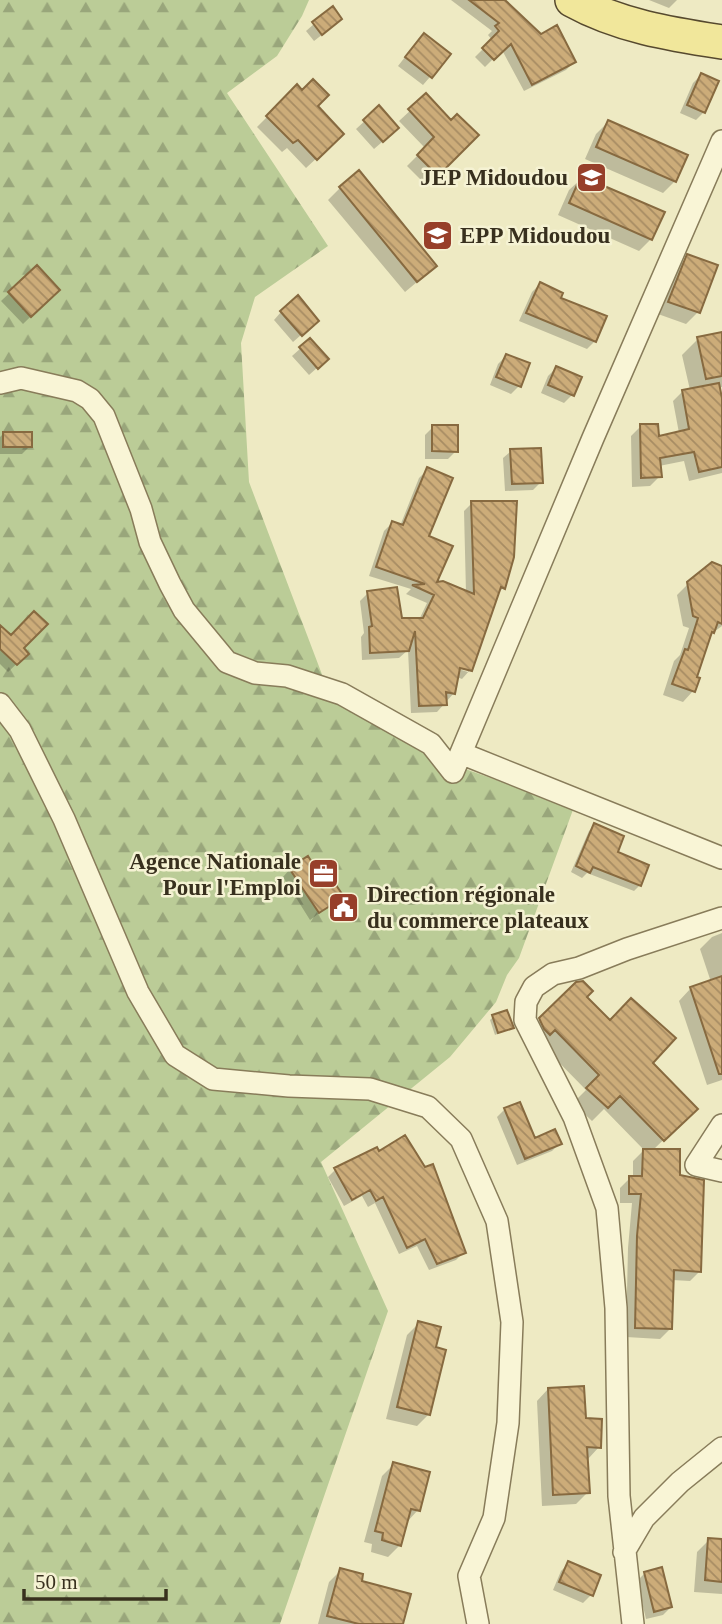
<svg xmlns="http://www.w3.org/2000/svg" width="722" height="1624" font-family="Georgia,serif">
	<style>
		.forest { fill: url(#forest-firs) }
		.shadow { fill: #0003; fill-rule: evenodd }
		.building { fill: url(#building-back-hatch); stroke: #876a40; stroke-width: 2 }
		.lines { fill: none; stroke-linecap: round; stroke-linejoin: round }
		.street-casing { stroke: #887c5a; stroke-width: 24 }
		.primary-casing { stroke: #56492e; stroke-width: 36 }
		.street { stroke: #f9f5d6; stroke-width: 21 }
		.primary { stroke: #f1e79b; stroke-width: 33 }
		.labels { text-anchor: middle; dominant-baseline: central; stroke-width: 5; stroke-linejoin: round; paint-order: stroke }
		.poi-label { font-size: 23px; font-weight: bold; fill: #38301e; stroke: #f5f2d3; text-anchor: end }
	</style>
	<defs>
		<pattern id="forest-firs" width="22" height="20" patternUnits="userSpaceOnUse" patternTransform="scale(1.75)"><rect width="22" height="20" fill="#bbcc97"/><path d="M5 1l3.5 6h-7zM16 11l3.5 6h-7z" fill="#99a67b"/></pattern>
		<pattern id="building-back-hatch" width="6" height="6" patternUnits="userSpaceOnUse" patternTransform="scale(1.75)"><rect width="6" height="6" fill="#ccac79"/><path d="M-1 5l2 2M0 0l6 6M5-1l2 2" fill="none" stroke="#a78c63"/></pattern>
	</defs>
	<rect width="100%" height="100%" fill="#eeeac3"/>
	<path class="forest" d="M0,0H309L302,16L277,56L227,93L328,246L255,297L241,343L249,482L326,685L380,726L468,770L574,807L519,958L507,975L496,1002L450,1057L321,1162L388,1311L280,1624H0Z"/>
	<path class="shadow" d="M451,0H500L574,62L566,70L524,91L502,50L485,67L475,57L492,40L488,35L492,31Z
		M649,0H677L669,8Z
		M314,24L332,27L314,41L306,31Z
		M416,43L449,55L423,85L398,66Z
		M701,75L704,112L696,120L680,113L693,83Z
		M297,87L315,106L332,144L306,168L287,148L282,152L257,127Z
		M426,96L451,122L477,135L426,185L407,166L425,148L399,121Z
		M379,108L389,136L374,149L356,129Z
		M608,122L675,181L663,193L585,159L596,134Z
		M582,178L651,239L639,251L558,215L569,190Z
		M340,188L423,277L405,292L328,200Z
		M688,256L698,312L686,324L658,314L676,268Z
		M37,267L58,290L23,324L1,301Z
		M540,284L559,299L595,341L587,349L519,321L532,292Z
		M281,312L309,328L293,342L274,320Z
		M722,334V387L718,388L722,407V473L689,481L684,461L659,466L660,476L650,486L632,487L631,436L641,426L657,438L679,433L673,401L683,391L690,390L682,355L698,339Z
		M310,340L327,359L309,375L292,356Z
		M506,356L519,386L511,394L490,385L498,364Z
		M556,368L572,395L564,403L541,393L548,376Z
		M433,427L456,451L448,459H425V435Z
		M3,434L30,446L22,454H0V437Z
		M511,451L541,482L533,490L505,491L503,458Z
		M428,469L427,537L434,584L466,593L464,511L472,503L503,588L497,594L470,670L462,679L457,677L454,693L437,712L411,713L408,650L399,658L362,660L361,637L364,633L360,601L368,593L401,619L419,620L427,603L406,594L411,589L369,576L384,531L392,523L400,526L419,478ZM452,667L468,668V672Z
		M722,568V626L711,634L695,678L693,691L683,702L663,695L674,661L680,655L689,628L683,626L677,595L688,584Z
		M0,628L27,654L8,672L0,664Z
		M595,825L640,885L634,891L587,873L582,878L571,872L589,831Z
		M290,869L322,882L341,897L310,920L283,877Z
		M722,933V1080L707,1085L679,1001L691,988L711,982L700,949L712,937Z
		M577,984L585,997L695,1109L653,1150L678,1177L700,1271L690,1281L672,1280L670,1329L660,1339L626,1337L628,1248L632,1203H620V1188L630,1178H633V1161L644,1150L604,1109L592,1121L573,1103L586,1090L540,1043L525,1034Z
		M493,1017L512,1027L495,1035L490,1020Z
		M505,1109L534,1140L560,1143L552,1151L517,1165L497,1117Z
		M377,1149L464,1252L456,1260L429,1270L417,1246L399,1254L375,1203L368,1207L362,1196L344,1206L328,1177L335,1170Z
		M419,1323L429,1414L417,1426L386,1419L407,1335Z
		M548,1389L584,1420L599,1447L588,1459V1492L576,1504L542,1506L537,1401Z
		M394,1464L418,1510L406,1523L400,1545L388,1557L371,1552L372,1544L364,1542L382,1476Z
		M709,1540L722,1541V1594L694,1592L697,1552Z
		M569,1563L591,1595L583,1603L553,1590L561,1571Z
		M341,1570L360,1582L401,1624H318L329,1582Z
		M645,1573L671,1607L663,1615L646,1619L637,1581Z"/>
	<path class="building" d="M469,0H505L541,34L557,25L576,62L532,85L511,44L494,60L482,48L499,31L495,26L499,23Z
		M333,6L342,19L322,35L312,22Z
		M424,33L451,54L432,78L405,57Z
		M701,73L719,81L705,113L687,105Z
		M313,79L329,95L318,106L344,134L317,160L298,140L293,143L266,116L297,84L302,90Z
		M426,93L451,120L457,114L479,135L438,176L417,155L434,137L408,109Z
		M379,105L399,128L383,142L363,120Z
		M608,120L688,155L676,182L596,147Z
		M359,170L437,266L417,282L339,187Z
		M581,176L665,212L652,240L569,203Z
		M687,254L718,265L700,313L668,302Z
		M37,265L60,290L31,317L8,292Z
		M540,282L563,293L561,298L607,316L596,342L526,313Z
		M298,295L319,321L302,336L280,311Z
		M722,332V376L706,379L697,337Z
		M310,338L329,359L318,369L299,347Z
		M506,354L530,363L521,387L496,377Z
		M556,366L582,377L574,396L548,385Z
		M719,383L722,398V467L699,472L694,452L660,458L662,477L641,478L640,424H658L659,436L689,429L682,390Z
		M432,425H458V452L432,451Z
		M3,432H32V447H3Z
		M541,448L543,483L512,484L510,449Z
		M427,467L453,478L429,536L453,546L437,582L443,581L474,594L471,501H517L514,557L505,589L501,587L472,671L460,668L455,694L446,692L447,705L419,706L415,631L409,651L370,653L369,627L372,626L367,591L397,587L402,618H423L434,595L412,585L425,584L376,567L392,521L403,525Z
		M712,562L722,566V624L718,622L714,633L712,632L697,677L700,678L695,692L672,684L685,649L688,650L698,618L693,616L687,582Z
		M34,611L48,624L24,648L29,654L17,665L0,649V625L11,635Z
		M594,823L624,836L618,852L649,865L641,886L593,867L590,873L576,866Z
		M308,856L323,880L330,876L344,897L319,913L289,868Z
		M722,976V1074H719L690,987Z
		M583,981L593,991L587,997L610,1020L631,998L676,1038L653,1063L698,1109L664,1141L620,1096L608,1108L586,1088L599,1075L555,1030L550,1035L544,1029L539,1018L576,982Z
		M507,1010L514,1028L498,1033L492,1015Z
		M520,1102L535,1138L555,1129L562,1144L525,1159L504,1108Z
		M405,1135L425,1167L433,1164L466,1253L437,1264L425,1239L407,1248L383,1197L376,1201L370,1190L352,1200L334,1168L377,1147L379,1151Z
		M643,1149H680V1175L704,1180L701,1272L674,1270L672,1329L635,1328L637,1236L641,1194H629V1176H642Z
		M418,1321L441,1327L436,1347L446,1350L430,1415L397,1407Z
		M584,1386L586,1418L602,1419L601,1448L587,1447L590,1493L553,1495L548,1388Z
		M393,1462L430,1472L420,1511L411,1509L401,1546L382,1540L383,1533L375,1531Z
		M708,1538L722,1539V1582L705,1580Z
		M568,1561L601,1575L593,1596L559,1582Z
		M662,1567L672,1607L654,1612L644,1572Z
		M340,1568L363,1574L362,1581L411,1594L403,1624H359L327,1616Z"/>
	<g class="lines">
		<defs>
			<path id="street" d="M0,383L21,378L77,391L90,399L104,416L141,509L150,542L170,584L184,610L227,662L255,673L287,676L342,694L431,744L453,772L593,438L722,141
				M0,704L20,730L64,819L138,992L175,1055L213,1079L289,1086L370,1089L428,1107L461,1139L497,1221L512,1322L508,1423L494,1518L469,1576L478,1624
				M463,754L722,858
				M722,1125L696,1165L722,1171
				M624,1552L644,1518L680,1482L722,1448
				M633,1624L619,1496L616,1308L607,1208L574,1117L525,1020L526,1002L534,987L553,974L579,968L627,949L722,918"/>
			<path id="primary" d="M572,0C619,26 670,34 722,42"/>
		</defs>
		<use href="#street" class="street-casing"/>
		<use href="#primary" class="primary-casing"/>
		<use href="#street" class="street"/>
		<use href="#primary" class="primary"/>
	</g>
	<defs>
		<symbol id="school-square" viewBox="-11 -11 22 22"><rect x="-9" y="-9" width="18" height="18" rx="4" fill="#973f2a" stroke="#f5f2d3"/><path d="M0-5L7-2L0 1L-7-2ZM-4 1L0 2.5L4 1V4Q0 6-4 4Z" fill="#fff"/></symbol>
		<symbol id="office-square" viewBox="-11 -11 22 22"><rect x="-9" y="-9" width="18" height="18" rx="4" fill="#973f2a" stroke="#f5f2d3"/><path d="M-6-3h4V-5.5h4V-3h4V5H-6ZM-1-4.5V-3h2v-1.5ZM-6 0V1H6V0Z" fill="#fff"/></symbol>
		<symbol id="civic-square" viewBox="-11 -11 22 22"><rect x="-9" y="-9" width="18" height="18" rx="4" fill="#973f2a" stroke="#f5f2d3"/><path d="M-.6-6.5H3V-4.5H.6V-3L4-1V1h2V6H-6V1h2V-1L-.6-3ZM-1.2 2.5V6h2.4V2.5Z" fill="#fff"/></symbol>
	</defs>
	<g fill-rule="evenodd">
		<use href="#school-square" x="574" y="160" width="35" height="35"/>
		<use href="#school-square" x="420" y="218" width="35" height="35"/>
		<use href="#office-square" x="306" y="856" width="35" height="35"/>
		<use href="#civic-square" x="326" y="890" width="35" height="35"/>
	</g>
	<g class="labels">
		<g class="poi-label">
			<text x="568" y="177">JEP Midoudou</text>
			<text x="460" y="235" text-anchor="start">EPP Midoudou</text>
			<text x="301" y="861">Agence Nationale<tspan x="301" dy="26">Pour l'Emploi</tspan></text>
			<text x="367" y="894" text-anchor="start">Direction régionale<tspan x="367" dy="26">du commerce plateaux</tspan></text>
		</g>
	</g>
	<path d="M24 1589v10h142v-10" fill="none" stroke="#38301e" stroke-width="3.5"/>
	<text x="35" y="1589" font-size="21" fill="#38301e" stroke="#f5f2d3" stroke-width="5" paint-order="stroke">50 m</text>
</svg>
